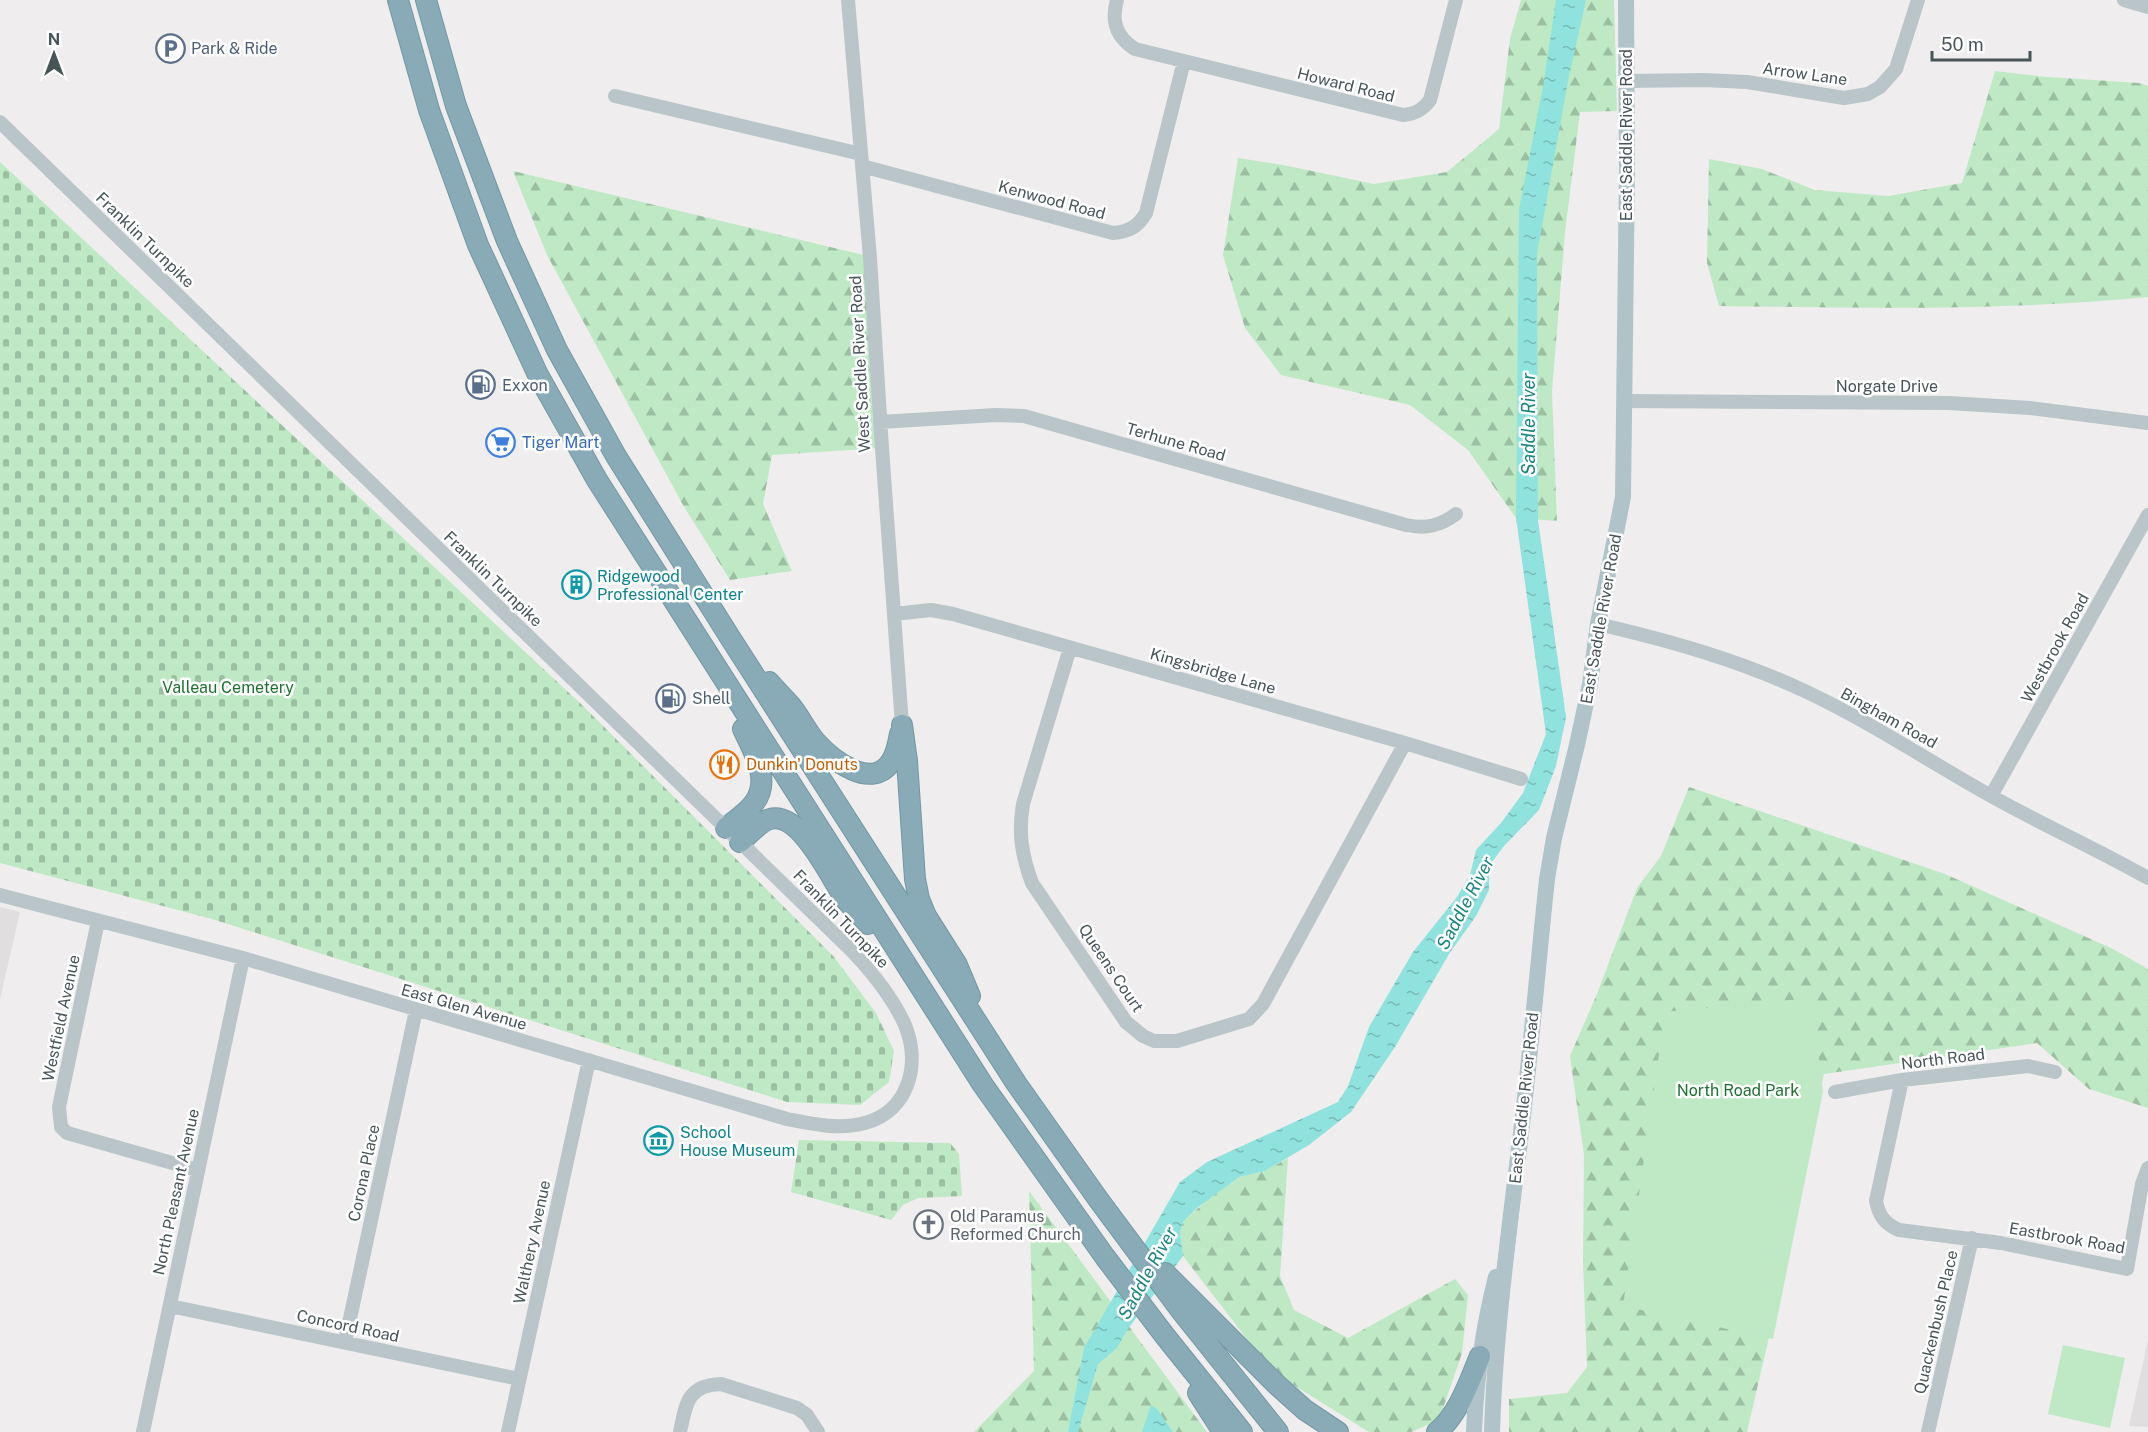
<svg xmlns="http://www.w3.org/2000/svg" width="2148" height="1432" font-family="'Public Sans',sans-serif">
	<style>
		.education { fill: #e0dedf }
		.forest { fill: url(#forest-firs) }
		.cemetery { fill: url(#cemetery-stones) }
		.green { fill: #bee9c4 }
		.water { fill: url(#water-ripples) }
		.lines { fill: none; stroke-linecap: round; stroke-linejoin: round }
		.highway-casing { stroke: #7497a3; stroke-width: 22 }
		.minor { stroke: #b9c5c8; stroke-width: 14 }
		.major { stroke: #afc3c9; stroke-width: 16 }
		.highway { stroke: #89abb7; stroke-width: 20 }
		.labels { text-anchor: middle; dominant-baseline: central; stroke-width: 5; stroke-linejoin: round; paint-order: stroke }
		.service-label { font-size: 16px; fill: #4e5e75; stroke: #fff; text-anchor: start }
		.street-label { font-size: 16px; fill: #475458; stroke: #fff }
		.shop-label { font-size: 16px; fill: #366cbe; stroke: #fff; text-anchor: start }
		.culture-label { font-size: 16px; fill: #0d838f; stroke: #fff; text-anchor: start }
		.park-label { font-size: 16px; fill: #1f7133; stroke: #fff }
		.food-label { font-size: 16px; fill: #c56008; stroke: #fff; text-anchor: start }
		.worship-label { font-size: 16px; fill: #5b616d; stroke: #fff; text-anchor: start }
		.water-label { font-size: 18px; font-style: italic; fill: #19847e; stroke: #fff }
	</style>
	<defs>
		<pattern id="forest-firs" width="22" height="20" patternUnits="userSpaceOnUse" patternTransform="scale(1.5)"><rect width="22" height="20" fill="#bee9c4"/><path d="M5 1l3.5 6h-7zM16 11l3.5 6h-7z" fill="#9cbfa2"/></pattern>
		<pattern id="cemetery-stones" width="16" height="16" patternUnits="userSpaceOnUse" patternTransform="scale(1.5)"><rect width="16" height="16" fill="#bee9c4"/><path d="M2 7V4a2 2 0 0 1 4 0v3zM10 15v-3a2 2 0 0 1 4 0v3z" fill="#9cbfa2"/></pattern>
		<pattern id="water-ripples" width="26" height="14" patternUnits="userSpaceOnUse" patternTransform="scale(1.5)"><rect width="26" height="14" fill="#90e2de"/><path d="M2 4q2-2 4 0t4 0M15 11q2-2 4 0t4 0" fill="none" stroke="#77bab7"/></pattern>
	</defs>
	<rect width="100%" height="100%" fill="#efeded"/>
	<path class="education" d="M0,907L20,912L0,999Z
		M2148,1340V1427L2129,1426Z"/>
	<path class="forest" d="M1521,0H1614L1617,111L1580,112L1565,232L1552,391L1557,521L1516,518L1468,450L1410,405L1281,375L1245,328L1223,255L1238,158L1283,165L1374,184L1447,172L1499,129L1510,39Z
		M1995,71L2048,77L2139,83L2148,86V297C2006,311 1862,308 1719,306L1707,263L1709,159L1762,169L1815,190L1888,196L1962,183Z
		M513,171L872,257L882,448L772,455L763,504L792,571L730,580L683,505L547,255Z
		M1689,787L1945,874L2113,949L2148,969V1108L2089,1089L2037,1043L1824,1074L1809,1137L1778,1298L1747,1432H1509V1399L1567,1393L1587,1367L1583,1261L1584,1155L1570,1056L1597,994L1637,888L1661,856Z
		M1288,1158L1280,1276L1294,1310L1348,1338L1455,1279L1468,1295L1462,1353L1439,1420L1411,1432H1369L1284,1379V1387L1183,1256L1180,1232L1183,1222L1207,1200L1239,1177L1265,1171Z
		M1029,1191L1207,1432H974L1034,1371Z"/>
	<path class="cemetery" d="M0,162L582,705L834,957L876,1013L894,1051L889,1082L860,1105L787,1102L212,919L0,863Z
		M799,1140L950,1143L959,1154L962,1196L918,1198L903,1205L891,1220L791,1192Z"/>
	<path class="green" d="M1811,998L1823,1091L1773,1339L1623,1306L1665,1012Z
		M2063,1345L2125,1358L2110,1428L2048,1414Z"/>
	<path class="water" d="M1556,0H1586L1568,81L1537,254L1538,520L1566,717L1556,766L1539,810L1504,846L1489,866V890L1476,916L1449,954L1395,1047L1351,1112L1309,1145L1265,1171L1239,1177L1197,1208L1183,1222L1180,1232L1183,1256L1127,1330L1117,1348L1098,1364L1078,1432H1068L1084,1348L1180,1182L1207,1162L1338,1102L1348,1086L1369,1027L1413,952L1457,897L1470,875L1476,850L1501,823L1523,793L1546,734L1516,518L1519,209L1543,87Z
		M1151,1405L1157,1409L1173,1432H1142Z"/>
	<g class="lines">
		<defs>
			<path id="highway" d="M398,0L429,110L478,245L538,375L597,480L983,1085L1105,1257L1165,1336L1242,1432
				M426,0L456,106L507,241L557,350L616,456L731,639L1016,1083L1098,1199L1182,1312L1278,1432
				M769,682C776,690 784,698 791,706C800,717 806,730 815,741C831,759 873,793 892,760C897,752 898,743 900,734
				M902,725L907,761L915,879L919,899L926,916L957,965L970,996
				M726,828C735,820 747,813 754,803C772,780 753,751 743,729
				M740,842C749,835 759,822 770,819C801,811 831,879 846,900C853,908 861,916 868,924
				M1165,1273L1276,1384L1305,1410L1338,1432
				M1198,1393L1223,1432
				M1437,1432C1459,1414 1469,1382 1480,1356"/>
		</defs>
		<use href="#highway" class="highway-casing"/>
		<path class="minor" d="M848,0L870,258L882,448L902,725
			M1117,0C1111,21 1116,37 1135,49L1403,115C1415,114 1423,110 1430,100L1456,0
			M2124,0L2148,7
			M1626,81L1704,80L1747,82L1844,98L1868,94L1880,87L1896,69L1918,0
			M615,96L861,154
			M0,122L851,950C872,972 892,996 905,1025C921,1064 909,1111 865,1123C839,1130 812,1124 787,1119L243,958L0,895
			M862,166L1113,233C1128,232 1138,227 1146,213L1184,61
			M1624,401L1949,403L2030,408L2148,423
			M880,422L996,415L1024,416L1406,525C1426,529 1440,526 1456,514
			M894,614L931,610L953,614L1405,743L1521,779
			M1598,624C1671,641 1742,661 1809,693C1872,723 1930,762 1991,796C2043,825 2097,849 2148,878
			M1070,648L1023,804C1018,833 1022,856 1032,883L1126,1022L1143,1036L1154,1041H1177L1249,1019L1263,1004L1405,743
			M1991,796L2148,515
			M98,921L59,1107L61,1127L67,1133L197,1170
			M1902,1080L1876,1201C1879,1216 1885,1224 1899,1230L2001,1243L2127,1269L2142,1184L2148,1168
			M1835,1092L1902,1080L2028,1066L2055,1072
			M170,1306L519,1379
			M345,1342L416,1010
			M143,1432L243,958
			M508,1432L589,1060
			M680,1432C686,1404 687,1385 721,1384L797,1408L807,1415L818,1432
			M1928,1432L1972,1238"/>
		<path class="major" d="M1474,1432C1476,1379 1483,1328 1496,1277
			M1492,1432C1495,1332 1509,1232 1521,1133C1531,1048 1538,964 1547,879L1554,838L1577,745L1590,684L1598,624L1623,497L1627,170L1626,0"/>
		<use href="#highway" class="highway"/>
	</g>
	<defs>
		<symbol id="parking-ring" viewBox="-11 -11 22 22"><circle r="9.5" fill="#fff" stroke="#5c6f8a" stroke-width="1.5"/><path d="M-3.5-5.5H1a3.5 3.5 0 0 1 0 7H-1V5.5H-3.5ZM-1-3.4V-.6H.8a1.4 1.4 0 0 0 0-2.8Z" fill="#5c6f8a"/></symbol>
		<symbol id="fuel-ring" viewBox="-11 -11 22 22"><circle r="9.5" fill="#fff" stroke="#5c6f8a" stroke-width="1.5"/><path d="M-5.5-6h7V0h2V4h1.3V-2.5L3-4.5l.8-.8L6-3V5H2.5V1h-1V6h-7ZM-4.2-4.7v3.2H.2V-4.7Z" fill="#5c6f8a"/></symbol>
		<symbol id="supermarket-ring" viewBox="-11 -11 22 22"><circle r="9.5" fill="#fff" stroke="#3f7fe0" stroke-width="1.5"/><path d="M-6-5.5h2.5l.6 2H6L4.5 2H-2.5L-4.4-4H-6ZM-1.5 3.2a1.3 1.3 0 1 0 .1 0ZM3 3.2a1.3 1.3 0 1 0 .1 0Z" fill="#3f7fe0"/></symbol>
		<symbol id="building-ring" viewBox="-11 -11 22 22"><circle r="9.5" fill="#fff" stroke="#0f9aa8" stroke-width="1.5"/><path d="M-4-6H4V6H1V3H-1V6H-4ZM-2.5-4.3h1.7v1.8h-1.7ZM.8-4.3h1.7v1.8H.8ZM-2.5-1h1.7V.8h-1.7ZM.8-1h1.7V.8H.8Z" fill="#0f9aa8"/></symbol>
		<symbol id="restaurant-ring" viewBox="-11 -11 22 22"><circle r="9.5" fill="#fff" stroke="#e8710a" stroke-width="1.5"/><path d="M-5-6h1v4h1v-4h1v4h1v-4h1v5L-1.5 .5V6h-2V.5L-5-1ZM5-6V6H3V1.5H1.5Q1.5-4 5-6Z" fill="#e8710a"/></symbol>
		<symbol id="museum-ring" viewBox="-11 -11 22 22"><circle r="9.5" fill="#fff" stroke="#0f9aa8" stroke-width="1.5"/><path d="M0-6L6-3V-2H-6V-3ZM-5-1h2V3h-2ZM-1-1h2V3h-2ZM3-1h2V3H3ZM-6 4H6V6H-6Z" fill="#0f9aa8"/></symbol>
		<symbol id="church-ring" viewBox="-11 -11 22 22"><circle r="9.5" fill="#fff" stroke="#6b7280" stroke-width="1.5"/><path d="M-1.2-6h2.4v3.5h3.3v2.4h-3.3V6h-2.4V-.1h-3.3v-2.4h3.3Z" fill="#6b7280"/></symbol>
	</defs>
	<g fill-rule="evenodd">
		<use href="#parking-ring" x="154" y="32" width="33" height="33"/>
		<use href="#fuel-ring" x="464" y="368" width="33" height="33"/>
		<use href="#supermarket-ring" x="484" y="426" width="33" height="33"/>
		<use href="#building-ring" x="560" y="568" width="33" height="33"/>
		<use href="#fuel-ring" x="654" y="682" width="33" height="33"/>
		<use href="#restaurant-ring" x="708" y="748" width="33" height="33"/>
		<use href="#museum-ring" x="642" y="1124" width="33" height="33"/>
		<use href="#church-ring" x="912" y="1208" width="33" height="33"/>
	</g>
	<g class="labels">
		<g class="service-label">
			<text x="191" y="48">Park &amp; Ride</text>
			<text x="502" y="385">Exxon</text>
			<text x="692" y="698">Shell</text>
		</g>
		<g class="street-label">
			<text transform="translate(1805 74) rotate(8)">Arrow Lane</text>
			<text transform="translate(1346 85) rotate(14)">Howard Road</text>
			<text transform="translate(1626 135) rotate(-90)">East Saddle River Road</text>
			<text transform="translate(1052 200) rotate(15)">Kenwood Road</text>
			<text transform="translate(145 240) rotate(44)">Franklin Turnpike</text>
			<text transform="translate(860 364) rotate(-93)">West Saddle River Road</text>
			<text x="1887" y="386">Norgate Drive</text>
			<text transform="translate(1176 442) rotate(16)">Terhune Road</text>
			<text transform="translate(493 579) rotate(44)">Franklin Turnpike</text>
			<text transform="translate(1601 619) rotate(-80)">East Saddle River Road</text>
			<text transform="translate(2055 648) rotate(-61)">Westbrook Road</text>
			<text transform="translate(1213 671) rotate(16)">Kingsbridge Lane</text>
			<text transform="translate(1889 718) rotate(29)">Bingham Road</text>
			<text transform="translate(841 919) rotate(46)">Franklin Turnpike</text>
			<text transform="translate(1111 968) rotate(56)">Queens Court</text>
			<text transform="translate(464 1007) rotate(16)">East Glen Avenue</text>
			<text transform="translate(61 1018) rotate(-78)">Westfield Avenue</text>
			<text transform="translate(1943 1059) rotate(-7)">North Road</text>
			<text transform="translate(1524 1098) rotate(-84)">East Saddle River Road</text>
			<text transform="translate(364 1173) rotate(-78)">Corona Place</text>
			<text transform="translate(176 1192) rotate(-78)">North Pleasant Avenue</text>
			<text transform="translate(2067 1238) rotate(10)">Eastbrook Road</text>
			<text transform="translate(532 1242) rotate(-78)">Walthery Avenue</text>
			<text transform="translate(1936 1322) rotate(-77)">Quackenbush Place</text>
			<text transform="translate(348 1326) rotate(12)">Concord Road</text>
		</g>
		<g class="shop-label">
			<text x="522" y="442">Tiger Mart</text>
		</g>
		<g class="culture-label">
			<text x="597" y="576">Ridgewood<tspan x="597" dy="18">Professional Center</tspan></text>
			<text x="680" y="1132">School<tspan x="680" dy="18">House Museum</tspan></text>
		</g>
		<g class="park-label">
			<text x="228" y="687">Valleau Cemetery</text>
			<text x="1738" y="1090">North Road Park</text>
		</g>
		<g class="food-label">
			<text x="746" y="764">Dunkin' Donuts</text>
		</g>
		<g class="worship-label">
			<text x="950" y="1216">Old Paramus<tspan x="950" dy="18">Reformed Church</tspan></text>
		</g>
		<g class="water-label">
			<text transform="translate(1528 424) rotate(-90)">Saddle River</text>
			<text transform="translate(1465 903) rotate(-62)">Saddle River</text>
			<text transform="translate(1147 1273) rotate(-61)">Saddle River</text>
		</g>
	</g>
	<g transform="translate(54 54)" stroke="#ffffff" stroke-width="4.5" paint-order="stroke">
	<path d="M0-4.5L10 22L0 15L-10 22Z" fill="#475458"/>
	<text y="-9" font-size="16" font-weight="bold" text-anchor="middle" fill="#475458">N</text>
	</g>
	<path d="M1932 51v9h98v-9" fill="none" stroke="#475458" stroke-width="3"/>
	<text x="1941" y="51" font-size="18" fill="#475458" stroke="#ffffff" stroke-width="4.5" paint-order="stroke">50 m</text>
</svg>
